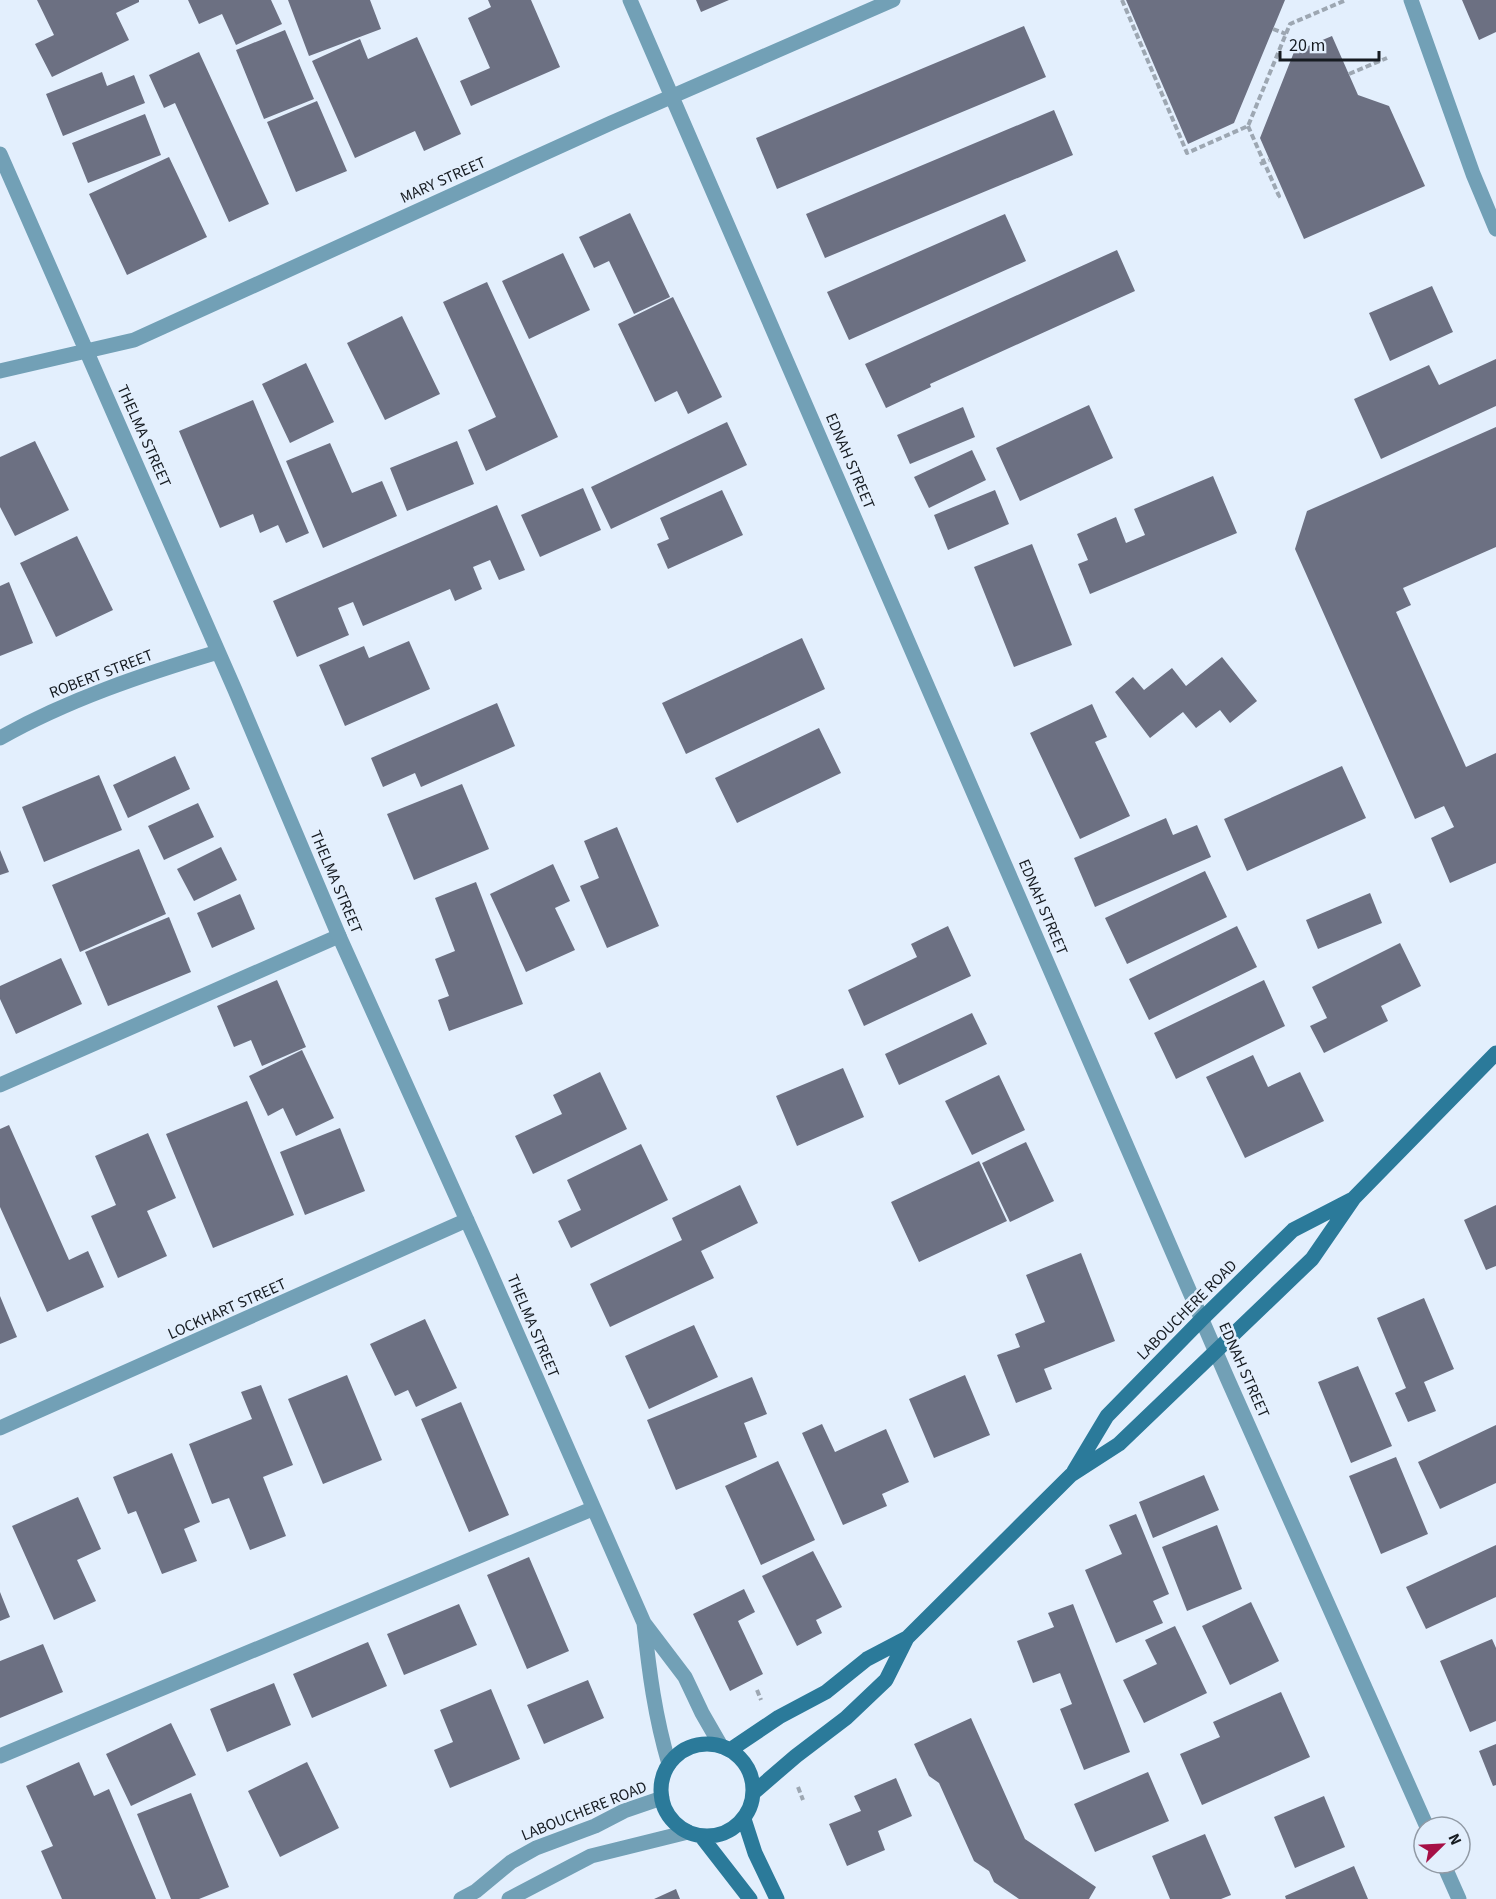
<svg xmlns="http://www.w3.org/2000/svg" width="1496" height="1899" font-family="'Source Sans 3',sans-serif">
	<style>
		.building { fill: #6c7082 }
		.lines { fill: none; stroke-linecap: round; stroke-linejoin: round }
		.path { stroke: #9da7b2; stroke-width: 4; stroke-dasharray: 6 3; stroke-linecap: butt }
		.service { stroke: #72a0b6; stroke-width: 15 }
		.minor { stroke: #72a0b6; stroke-width: 15 }
		.tertiary { stroke: #72a0b6; stroke-width: 15 }
		.secondary { stroke: #2b7a9a; stroke-width: 15 }
		.labels { text-anchor: middle; dominant-baseline: central; stroke-width: 5; stroke-linejoin: round; paint-order: stroke }
		.street-label { font-size: 16px; fill: #161b21; stroke: #e3effd }
	</style>
	<rect width="100%" height="100%" fill="#e3effd"/>
	<path class="building" d="M37,0H139V2L116,13L129,40L52,77L35,44L54,35Z
		M188,0H271L282,24L236,45L222,14L199,24Z
		M288,0H370L381,29L309,56Z
		M488,0H531L560,67L471,106L460,81L490,68L468,18L491,7Z
		M696,0H729L701,12Z
		M1126,0H1285L1234,123L1188,144Z
		M1462,0H1496V32L1479,40Z
		M1024,26L1046,77L777,189L756,138Z
		M285,30L314,99L264,119L236,50Z
		M1332,36L1358,95L1389,106L1425,186L1304,239L1260,138L1294,52Z
		M417,37L461,134L424,151L415,131L355,158L312,61L360,39L368,59Z
		M199,52L269,204L229,222L175,103L164,108L149,75Z
		M102,72L107,86L134,75L145,103L63,136L46,94Z
		M317,101L347,171L296,192L267,122Z
		M1054,110L1073,155L825,258L806,214Z
		M145,114L161,155L88,183L72,143Z
		M169,157L207,237L127,275L89,194Z
		M630,213L670,297L634,314L609,261L594,268L579,237Z
		M1005,214L1026,261L849,340L827,292Z
		M1117,250L1135,291L930,384L931,387L886,408L865,364Z
		M563,253L590,310L529,339L502,281Z
		M487,282L558,437L486,471L468,430L496,417L443,302Z
		M1432,286L1453,332L1390,361L1369,313Z
		M673,297L722,397L688,414L677,391L655,402L618,324Z
		M402,316L440,394L385,420L347,343Z
		M1496,359V406L1381,459L1354,399L1429,365L1439,385Z
		M306,363L334,422L290,443L262,384Z
		M253,400L309,533L286,543L278,525L260,533L253,514L220,528L179,431Z
		M1089,405L1113,458L1020,501L996,448Z
		M963,407L975,437L910,464L897,435Z
		M727,422L747,465L611,529L591,487Z
		M1496,427V547L1403,588L1411,605L1396,612L1466,767L1496,753V863L1450,883L1431,838L1454,827L1444,806L1415,819L1295,549L1307,511Z
		M35,441L69,510L15,536L0,507V457Z
		M457,441L474,484L407,511L390,468Z
		M330,443L352,493L382,481L397,516L323,548L286,461Z
		M972,450L986,480L929,508L914,477Z
		M1213,476L1237,533L1090,594L1078,564L1088,560L1077,534L1116,517L1126,543L1145,535L1134,509Z
		M583,488L601,530L540,557L521,515Z
		M722,490L743,535L668,569L657,544L669,539L660,518Z
		M995,490L1009,524L948,550L934,515Z
		M497,505L525,570L499,580L490,560L473,567L482,589L455,601L450,589L363,626L353,602L338,608L349,635L297,657L273,601Z
		M77,536L113,610L56,637L20,563Z
		M1032,544L1072,645L1014,667L974,567Z
		M9,582L33,643L0,656V586Z
		M802,638L825,689L686,754L662,703Z
		M409,641L430,689L345,726L319,665L364,646L369,658Z
		M1222,657L1257,701L1230,723L1220,710L1196,728L1183,712L1150,738L1115,692L1133,677L1144,690L1172,668L1186,686Z
		M497,703L515,746L421,787L415,773L383,787L371,758Z
		M1092,704L1107,737L1095,742L1130,816L1080,839L1030,733Z
		M819,728L841,773L737,823L715,778Z
		M175,756L190,789L128,818L113,785Z
		M1342,766L1366,818L1247,871L1224,819Z
		M99,775L122,830L44,862L22,807Z
		M462,784L489,849L414,880L387,814Z
		M198,803L214,837L164,860L148,826Z
		M1166,818L1173,835L1197,825L1211,857L1095,907L1074,858Z
		M617,827L659,926L607,948L580,886L599,878L584,841Z
		M221,847L237,880L194,901L177,869Z
		M139,849L166,914L80,952L52,885Z
		M0,850L9,872L0,875Z
		M553,864L570,901L555,908L575,950L526,972L490,894Z
		M1205,871L1227,917L1127,964L1105,918Z
		M476,882L523,1004L449,1031L438,1000L449,996L435,959L455,951L435,898Z
		M1370,893L1382,923L1318,949L1306,920Z
		M240,894L255,929L212,948L197,913Z
		M169,917L191,972L108,1006L85,952Z
		M948,926L971,976L864,1026L848,990L917,957L911,944Z
		M1237,926L1257,967L1149,1020L1129,979Z
		M1400,943L1421,986L1381,1006L1388,1021L1324,1053L1310,1026L1327,1018L1312,987Z
		M61,958L82,1004L16,1034L0,999V986Z
		M277,980L306,1047L262,1066L251,1040L234,1047L217,1006Z
		M1264,980L1285,1026L1176,1079L1154,1033Z
		M972,1013L987,1044L899,1085L885,1054Z
		M302,1050L334,1118L296,1136L283,1108L268,1116L249,1076Z
		M1253,1055L1268,1087L1300,1072L1324,1121L1245,1158L1206,1077Z
		M843,1068L864,1117L797,1146L776,1096Z
		M600,1072L627,1129L533,1174L515,1136L562,1114L553,1095Z
		M999,1075L1025,1130L972,1155L945,1101Z
		M247,1101L294,1215L213,1248L166,1134Z
		M9,1125L69,1260L88,1251L104,1287L47,1312L0,1207V1129Z
		M340,1128L365,1191L305,1215L280,1152Z
		M148,1133L176,1198L147,1211L167,1256L118,1278L91,1216L116,1205L95,1156Z
		M1026,1142L1054,1201L1010,1222L982,1163Z
		M641,1144L668,1200L571,1248L558,1221L581,1210L567,1180Z
		M979,1161L1007,1221L919,1262L891,1202Z
		M740,1185L758,1223L701,1251L714,1278L610,1327L590,1284L682,1240L672,1218Z
		M1496,1205V1266L1486,1270L1464,1220Z
		M1081,1253L1115,1341L1044,1369L1052,1389L1016,1403L997,1355L1020,1347L1015,1334L1045,1322L1026,1275Z
		M0,1296L17,1337L0,1344Z
		M1424,1298L1454,1369L1424,1382L1436,1411L1408,1422L1395,1393L1406,1388L1377,1318Z
		M425,1319L457,1388L416,1407L408,1390L395,1396L370,1344Z
		M694,1325L718,1377L649,1409L625,1356Z
		M1358,1366L1392,1446L1351,1463L1318,1382Z
		M347,1375L382,1460L323,1484L288,1399Z
		M965,1375L990,1435L934,1458L909,1399Z
		M752,1377L767,1414L744,1423L757,1457L676,1490L647,1420Z
		M261,1385L293,1465L263,1477L286,1536L250,1550L229,1498L212,1504L189,1444L252,1419L241,1392Z
		M461,1402L509,1515L469,1532L421,1419Z
		M822,1424L835,1452L886,1429L909,1482L882,1494L887,1506L843,1525L802,1433Z
		M1496,1425V1483L1440,1509L1418,1462Z
		M172,1453L200,1522L184,1529L197,1561L162,1574L136,1511L128,1514L113,1477Z
		M1396,1457L1428,1534L1381,1554L1349,1476Z
		M778,1461L815,1540L761,1565L725,1486Z
		M1204,1475L1219,1510L1153,1538L1139,1502Z
		M78,1497L101,1549L77,1560L96,1601L54,1620L12,1526Z
		M1136,1514L1169,1594L1153,1601L1163,1623L1116,1643L1085,1570L1122,1554L1109,1525Z
		M1217,1525L1242,1589L1187,1611L1162,1547Z
		M1496,1545V1597L1426,1629L1406,1587Z
		M813,1551L842,1607L816,1620L822,1633L797,1646L762,1576Z
		M529,1557L569,1651L527,1669L487,1575Z
		M744,1589L755,1612L738,1621L763,1674L730,1691L693,1614Z
		M0,1592L10,1617L0,1621Z
		M1251,1602L1279,1661L1230,1685L1202,1626Z
		M459,1604L477,1645L404,1675L387,1634Z
		M1073,1604L1130,1752L1084,1770L1060,1709L1072,1704L1060,1673L1033,1683L1017,1641L1054,1627L1048,1613Z
		M1175,1626L1207,1693L1144,1723L1123,1680L1157,1664L1145,1640Z
		M1492,1639L1496,1648V1721L1470,1732L1440,1661Z
		M368,1642L387,1686L312,1718L293,1674Z
		M43,1644L63,1692L0,1718V1661Z
		M588,1680L604,1718L544,1744L527,1705Z
		M274,1683L291,1725L227,1752L210,1709Z
		M491,1689L520,1759L450,1788L434,1750L453,1742L440,1710Z
		M1281,1692L1310,1757L1202,1805L1180,1754L1220,1737L1213,1722Z
		M971,1718L1025,1839L1096,1887L1089,1899H1019L994,1882L989,1871L974,1861L939,1783L929,1776L914,1744Z
		M171,1723L196,1775L131,1806L106,1754Z
		M1496,1744V1785L1493,1786L1479,1751Z
		M79,1762L94,1796L109,1789L156,1899H62L41,1851L53,1846L26,1786Z
		M307,1762L339,1828L280,1857L248,1791Z
		M1148,1772L1169,1821L1095,1852L1074,1804Z
		M896,1778L912,1816L878,1831L885,1850L847,1866L829,1824L861,1811L854,1796Z
		M191,1793L229,1887L199,1899H171L137,1814Z
		M1324,1796L1345,1847L1295,1868L1274,1817Z
		M1205,1834L1231,1895L1221,1899H1170L1152,1856Z
		M1354,1866L1368,1899H1286L1285,1896Z
		M676,1889L680,1899H654Z"/>
	<g class="lines">
		<path class="path" d="M1122,0L1187,153L1248,126L1290,24L1346,0
			M1273,29L1286,34
			M1349,74L1387,58
			M1248,126L1279,196L1275,198
			M1260,164L1269,160
			M757,1690L761,1700
			M798,1787L803,1800"/>
		<path class="service" d="M0,1085L339,936
			M0,1756L592,1509"/>
		<path class="minor" d="M630,0L1228,1380L1427,1827
			M1411,0L1473,174L1496,229
			M0,154L235,690L339,936L483,1256L644,1623L685,1677L702,1713L721,1746
			M0,371L134,340L611,123L893,0
			M0,738C67,700 144,674 218,652
			M0,1428L467,1220
			M644,1623C649,1671 655,1717 669,1764
			M1443,1863L1459,1899"/>
		<path class="tertiary" d="M461,1899L476,1891L511,1862L536,1848L595,1826L624,1811L662,1798
			M509,1899L591,1856L688,1832"/>
		<path class="secondary" d="M1074,1471L1107,1416L1202,1319L1293,1230L1351,1200
			M661 1790a46 46 0 1 1 92 0a46 46 0 1 1-92 0Z
			M730,1750L779,1717L826,1692L867,1659L907,1638L1071,1475L1119,1444L1312,1259L1354,1198L1496,1053
			M753,1793L796,1756L846,1718L886,1680L907,1638
			M744,1819L755,1853L777,1899
			M701,1836L750,1899"/>
	</g>
	<g class="labels">
		<g class="street-label">
			<text transform="translate(443 180) rotate(-24)">MARY STREET</text>
			<text transform="translate(144 436) rotate(66)">THELMA STREET</text>
			<text transform="translate(850 461) rotate(67)">EDNAH STREET</text>
			<text transform="translate(101 674) rotate(-21)">ROBERT STREET</text>
			<text transform="translate(336 882) rotate(67)">THELMA STREET</text>
			<text transform="translate(1043 907) rotate(67)">EDNAH STREET</text>
			<text transform="translate(227 1309) rotate(-24)">LOCKHART STREET</text>
			<text transform="translate(1187 1310) rotate(-45)">LABOUCHERE ROAD</text>
			<text transform="translate(533 1326) rotate(67)">THELMA STREET</text>
			<text transform="translate(1244 1370) rotate(66)">EDNAH STREET</text>
			<text transform="translate(584 1811) rotate(-22)">LABOUCHERE ROAD</text>
		</g>
	</g>
	<g transform="translate(1442 1845) rotate(66)"><circle r="28" fill="#e3effd" stroke="#919aa5" stroke-width="1.5"/>
	<path d="M0-4.5L10 22L0 15L-10 22Z" fill="#a61046"/>
	<text y="-9" font-size="16" font-weight="bold" text-anchor="middle" fill="#161b21">N</text>
	</g>
	<path d="M1280 51v9h99v-9" fill="none" stroke="#161b21" stroke-width="3"/>
	<text x="1289" y="51" font-size="18" fill="#161b21" stroke="#e3effd" stroke-width="4.5" paint-order="stroke">20 m</text>
</svg>
